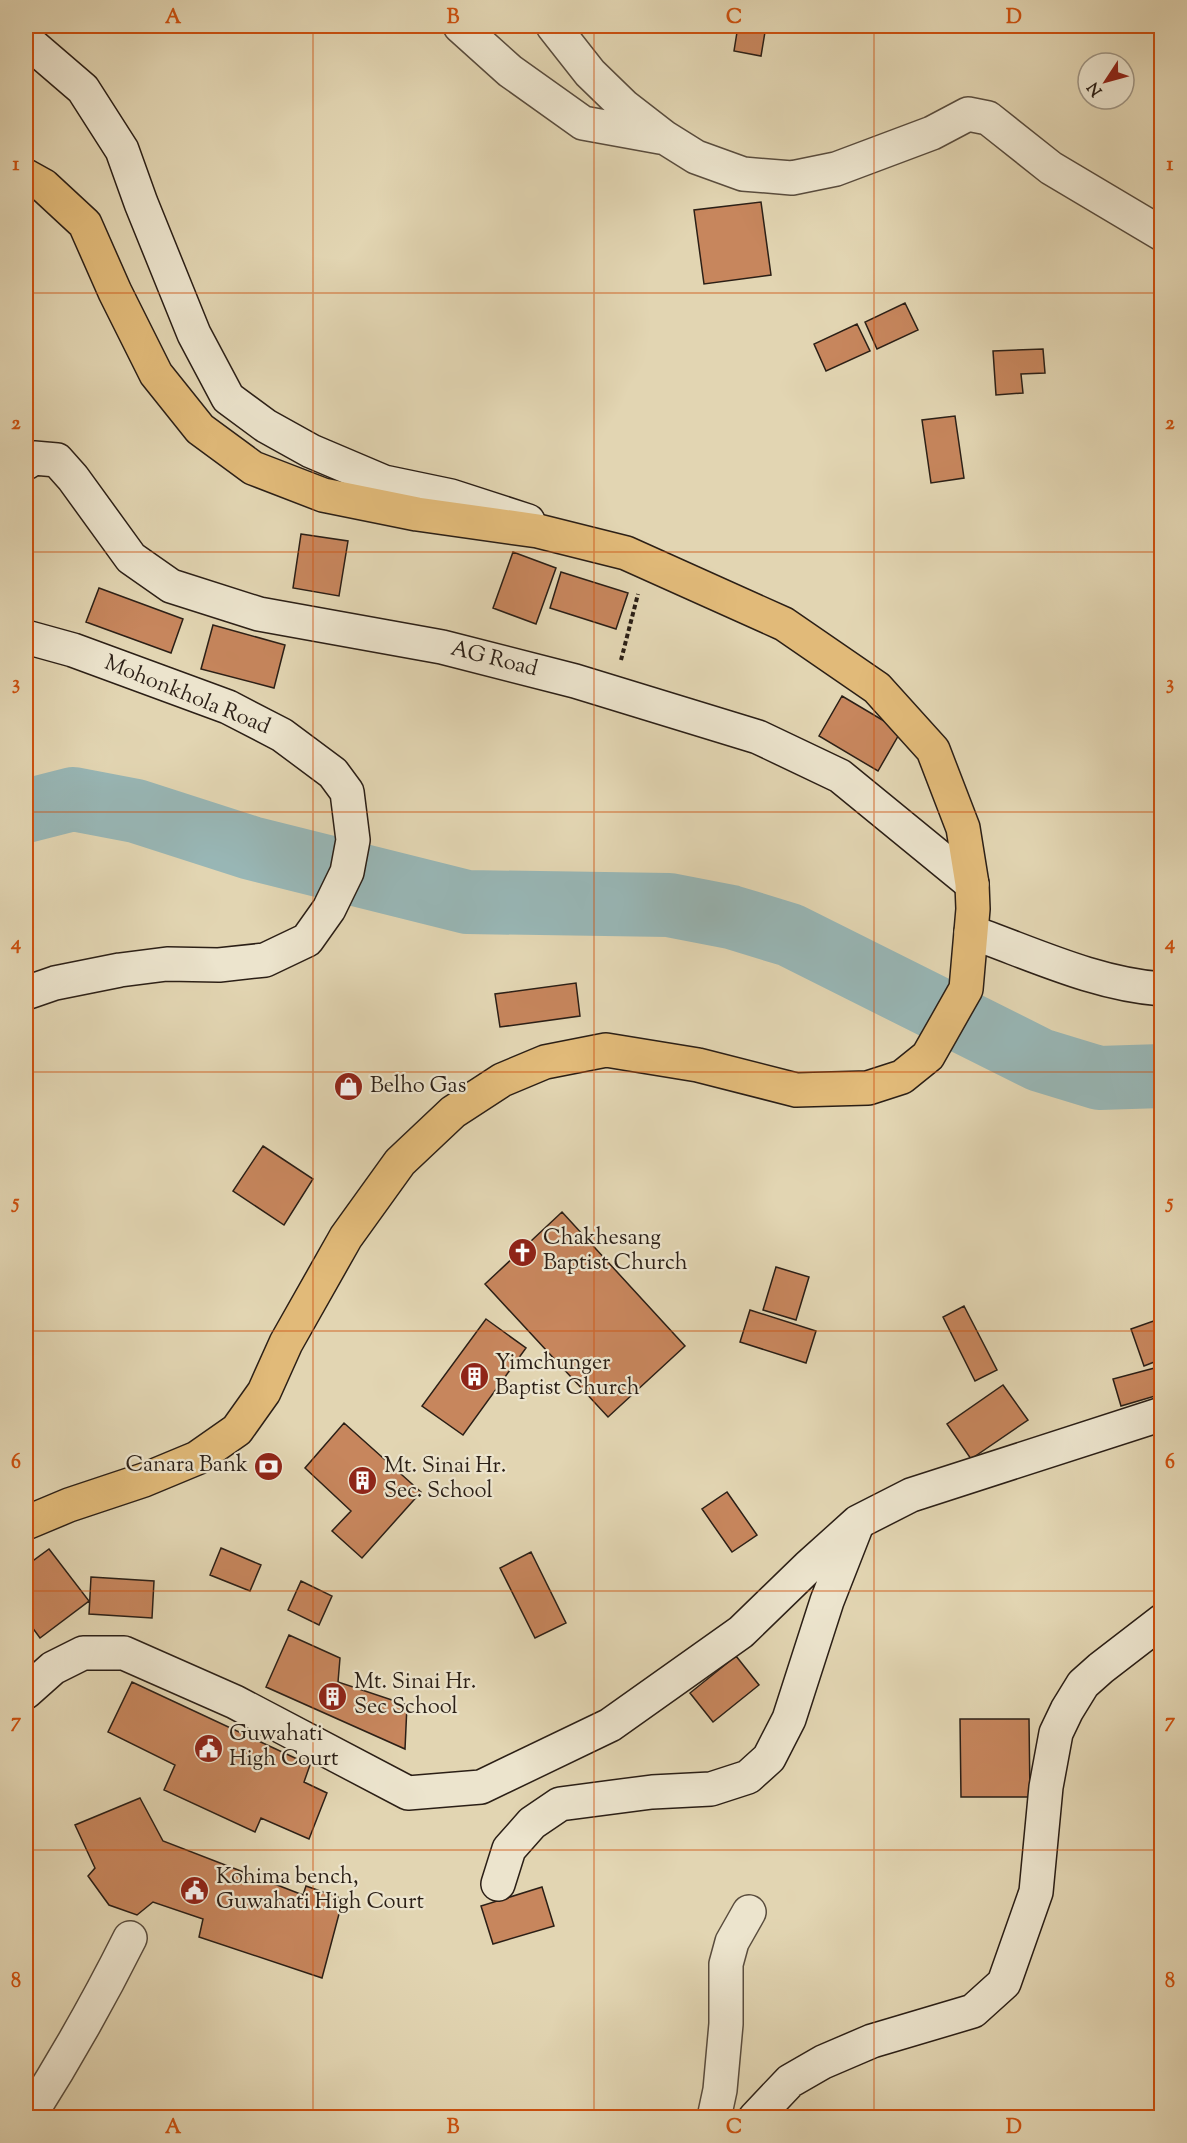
<svg xmlns="http://www.w3.org/2000/svg" width="1187" height="2143" font-family="'Sorts Mill Goudy',serif">
	<style>
		.lines { fill: none; stroke-linecap: round; stroke-linejoin: round }
		.river { stroke: #98b6b5; stroke-width: 64 }
		.building { fill: #c7865d; stroke: #2b1f16; stroke-width: 1.5 }
		.street-casing { stroke: #594c3d; stroke-width: 36 }
		.secondary-casing { stroke: #2b1f16; stroke-width: 36 }
		.highway-casing { stroke: #2b1f16; stroke-width: 36 }
		.path { stroke: #2b1f16; stroke-width: 4; stroke-dasharray: 4.5 3; stroke-linecap: butt }
		.street { stroke: #ece4cd; stroke-width: 33 }
		.secondary { stroke: #ece4cd; stroke-width: 33 }
		.highway { stroke: #e1ba79; stroke-width: 33 }
		.grid { fill: none; stroke: #cc500e; stroke-width: 1.5; stroke-opacity: 0.55 }
		.labels { text-anchor: middle; dominant-baseline: central; stroke-width: 4.5; stroke-linejoin: round; paint-order: stroke }
		.street-label { font-size: 22px; fill: #2b1f16; stroke: #ece4cd }
		.poi-label { font-size: 22px; fill: #2b1f16; stroke: #ece4cd; text-anchor: start }
		.neatline { fill: none; stroke: #cc500e; stroke-width: 2 }
		.grid-label { font-size: 20px; text-anchor: middle; font-weight: bold; fill: #cc500e }
	</style>
	<rect width="100%" height="100%" fill="#e2d5b2"/>
	<filter id="stains"><feTurbulence type="fractalNoise" baseFrequency=".00333" numOctaves="4"/><feColorMatrix values="0 0 0 0 .2 0 0 0 0 .09 0 0 0 0 .02 0 0 0 .5 -.17"/></filter>
	<radialGradient id="worn" r=".72"><stop offset=".6" stop-color="#630" stop-opacity="0"/><stop offset="1" stop-color="#630" stop-opacity=".3"/></radialGradient>
	<g class="lines">
		<path class="river" d="M26,811L73,799L136,811L251,848L467,902L669,905L731,917L790,935L1040,1060L1099,1078L1162,1076"/>
	</g>
	<path class="building" d="M738,26H766L761,56L734,51Z
		M761,202L771,275L704,284L694,210Z
		M905,303L918,330L877,349L865,322Z
		M857,324L870,351L826,371L814,344Z
		M1043,349L1045,373L1021,374L1023,393L996,395L993,351Z
		M955,416L964,478L931,483L922,420Z
		M301,534L348,541L339,596L293,588Z
		M513,552L556,568L536,624L493,608Z
		M561,572L628,593L616,629L550,608Z
		M99,588L183,619L171,653L86,622Z
		M213,625L285,645L274,688L201,669Z
		M842,696L901,731L878,771L819,736Z
		M576,983L580,1016L500,1027L495,994Z
		M263,1146L313,1179L284,1225L233,1191Z
		M562,1212L685,1346L608,1417L485,1284Z
		M776,1267L809,1277L796,1320L763,1310Z
		M964,1306L997,1370L975,1381L943,1317Z
		M750,1310L816,1331L806,1363L740,1342Z
		M1162,1318V1359L1144,1366L1131,1329Z
		M486,1319L526,1348L463,1435L422,1406Z
		M1162,1366V1394L1121,1406L1113,1379Z
		M1003,1385L1028,1420L971,1459L947,1424Z
		M344,1423L421,1492L362,1558L332,1531L351,1511L305,1468Z
		M727,1492L757,1535L732,1552L702,1509Z
		M221,1548L261,1565L250,1591L210,1575Z
		M49,1549L89,1601L40,1638L26,1619V1566Z
		M531,1552L566,1623L535,1638L500,1568Z
		M91,1577L154,1581L152,1618L89,1614Z
		M301,1581L332,1596L319,1625L288,1610Z
		M289,1635L340,1658L338,1682L407,1705L405,1749L266,1687Z
		M736,1656L759,1685L713,1722L690,1693Z
		M132,1682L310,1765L304,1782L327,1793L309,1839L261,1818L255,1832L164,1790L175,1765L108,1732Z
		M960,1719H1029L1030,1797H961Z
		M140,1798L163,1841L303,1895L306,1886L343,1899L322,1978L199,1937L203,1919L153,1902L137,1915L109,1905L88,1876L95,1868L75,1825Z
		M542,1887L554,1926L493,1944L481,1906Z"/>
	<g class="lines">
		<defs>
			<path id="street" d="M460,26L510,71L583,123L660,137
				M553,26L590,73L624,106L664,137L696,157L743,174L792,178L836,169L932,133L968,114L988,118L1051,168L1162,234
				M28,2118C65,2060 99,2000 130,1938
				M714,2118L720,2090L726,2024V1964L732,1942L749,1912"/>
			<path id="secondary" d="M26,40L83,89L122,150L141,203L194,334L228,398L266,426L311,451L384,482L451,496L528,521
				M26,463L34,458L57,460L73,478L131,558L171,586L259,614L442,647L575,681L758,737L840,776L972,884
				M26,637L73,650L228,707L282,735L333,773L347,792L353,840L347,872L329,909L307,940L265,960L219,965L167,964L120,970L55,983L26,993
				M971,932C1033,954 1095,984 1162,989
				M26,1692L53,1668L83,1653H124L235,1702L408,1793L481,1787L610,1725L741,1632L808,1567L858,1522L911,1495L1162,1414
				M498,1884L509,1849L532,1823L560,1804L652,1792L711,1789L748,1777L769,1758L789,1719L827,1601L856,1527
				M755,2118L790,2081L823,2062L872,2041L973,2011L1004,1983L1036,1892L1046,1787L1056,1733L1067,1710L1083,1684L1101,1668L1162,1621"/>
			<path id="highway" d="M26,176L44,186L85,224L115,292L156,374L200,429L253,468L323,495L417,514L538,531L626,553L784,624L877,688L933,750L963,828L972,884L973,909L966,989L928,1056L902,1077L868,1088L796,1090L698,1065L606,1050L545,1062L502,1080L453,1112L400,1162L346,1237L286,1343L264,1392L237,1430L197,1458L144,1480L69,1505L26,1523"/>
		</defs>
		<use href="#street" class="street-casing"/>
		<use href="#secondary" class="secondary-casing"/>
		<use href="#highway" class="highway-casing"/>
		<path class="path" d="M621,660L638,594"/>
		<use href="#street" class="street"/>
		<use href="#secondary" class="secondary"/>
		<use href="#highway" class="highway"/>
	</g>
	<path class="grid" d="M313,26V2118M594,26V2118M874,26V2118M26,293H1162M26,552H1162M26,812H1162M26,1072H1162M26,1331H1162M26,1591H1162M26,1850H1162"/>
	<defs>
		<symbol id="shop-disc" viewBox="-11 -11 22 22"><circle r="9.5" fill="#8f2418" stroke="#ece4cd"/><path d="M-5-2.5h2.3a2.7 3.5 0 0 1 5.4 0H5L5.5 6h-11ZM-1.5-2.5h3a1.5 2.3 0 0 0-3 0Z" fill="#fff"/></symbol>
		<symbol id="church-disc" viewBox="-11 -11 22 22"><circle r="9.5" fill="#8f2418" stroke="#ece4cd"/><path d="M-1.2-6h2.4v3.5h3.3v2.4h-3.3V6h-2.4V-.1h-3.3v-2.4h3.3Z" fill="#fff"/></symbol>
		<symbol id="building-disc" viewBox="-11 -11 22 22"><circle r="9.5" fill="#8f2418" stroke="#ece4cd"/><path d="M-4-6H4V6H1V3H-1V6H-4ZM-2.5-4.3h1.7v1.8h-1.7ZM.8-4.3h1.7v1.8H.8ZM-2.5-1h1.7V.8h-1.7ZM.8-1h1.7V.8H.8Z" fill="#fff"/></symbol>
		<symbol id="bank-disc" viewBox="-11 -11 22 22"><circle r="9.5" fill="#8f2418" stroke="#ece4cd"/><path d="M-6-4H6V4H-6ZM0-2.3a2.3 2.3 0 1 0 0 4.6a2.3 2.3 0 1 0 0-4.6Z" fill="#fff"/></symbol>
		<symbol id="civic-disc" viewBox="-11 -11 22 22"><circle r="9.5" fill="#8f2418" stroke="#ece4cd"/><path d="M-.6-6.5H3V-4.5H.6V-3L4-1V1h2V6H-6V1h2V-1L-.6-3ZM-1.2 2.5V6h2.4V2.5Z" fill="#fff"/></symbol>
	</defs>
	<g fill-rule="evenodd">
		<use href="#shop-disc" x="332" y="1070" width="33" height="33"/>
		<use href="#church-disc" x="506" y="1236" width="33" height="33"/>
		<use href="#building-disc" x="458" y="1360" width="33" height="33"/>
		<use href="#bank-disc" x="252" y="1450" width="33" height="33"/>
		<use href="#building-disc" x="346" y="1464" width="33" height="33"/>
		<use href="#building-disc" x="316" y="1680" width="33" height="33"/>
		<use href="#civic-disc" x="192" y="1732" width="33" height="33"/>
		<use href="#civic-disc" x="178" y="1874" width="33" height="33"/>
	</g>
	<g class="labels">
		<g class="street-label">
			<text transform="translate(494 660) rotate(14)">AG Road</text>
			<text transform="translate(187 696) rotate(22)">Mohonkhola Road</text>
		</g>
		<g class="poi-label">
			<text x="370" y="1087">Belho Gas</text>
			<text x="543" y="1239">Chakhesang<tspan x="543" dy="25">Baptist Church</tspan></text>
			<text x="495" y="1364">Yimchunger<tspan x="495" dy="25">Baptist Church</tspan></text>
			<text x="248" y="1466" text-anchor="end">Canara Bank</text>
			<text x="384" y="1467">Mt. Sinai Hr.<tspan x="384" dy="25">Sec. School</tspan></text>
			<text x="354" y="1683">Mt. Sinai Hr.<tspan x="354" dy="25">Sec School</tspan></text>
			<text x="229" y="1735">Guwahati<tspan x="229" dy="25">High Court</tspan></text>
			<text x="216" y="1878">Kohima bench,<tspan x="216" dy="25">Guwahati High Court</tspan></text>
		</g>
	</g>
	<rect width="1187" height="2143" fill="none" stroke="#e2d5b2" stroke-width="66"/>
	<g transform="translate(1106 81) rotate(234)"><circle r="28" fill="#ece4cd" stroke="#9f9584" stroke-width="1.5"/>
	<path d="M0-4.5L10 22L0 15L-10 22Z" fill="#8f2418"/>
	<text y="-9" font-size="16" font-weight="bold" text-anchor="middle" fill="#2b1f16">N</text>
	</g>
	<rect x="33" y="33" width="1121" height="2077" class="neatline"/>
	<g class="grid-label">
		<text x="173" y="23">A</text>
		<text x="453" y="23">B</text>
		<text x="734" y="23">C</text>
		<text x="1014" y="23">D</text>
		<text x="16" y="170">1</text>
		<text x="1170" y="170">1</text>
		<text x="16" y="429">2</text>
		<text x="1170" y="429">2</text>
		<text x="16" y="689">3</text>
		<text x="1170" y="689">3</text>
		<text x="16" y="949">4</text>
		<text x="1170" y="949">4</text>
		<text x="16" y="1208">5</text>
		<text x="1170" y="1208">5</text>
		<text x="16" y="1468">6</text>
		<text x="1170" y="1468">6</text>
		<text x="16" y="1727">7</text>
		<text x="1170" y="1727">7</text>
		<text x="16" y="1987">8</text>
		<text x="1170" y="1987">8</text>
		<text x="173" y="2133">A</text>
		<text x="453" y="2133">B</text>
		<text x="734" y="2133">C</text>
		<text x="1014" y="2133">D</text>
	</g>
	<rect width="100%" height="100%" filter="url(#stains)"/>
	<rect width="100%" height="100%" fill="url(#worn)"/>
</svg>
